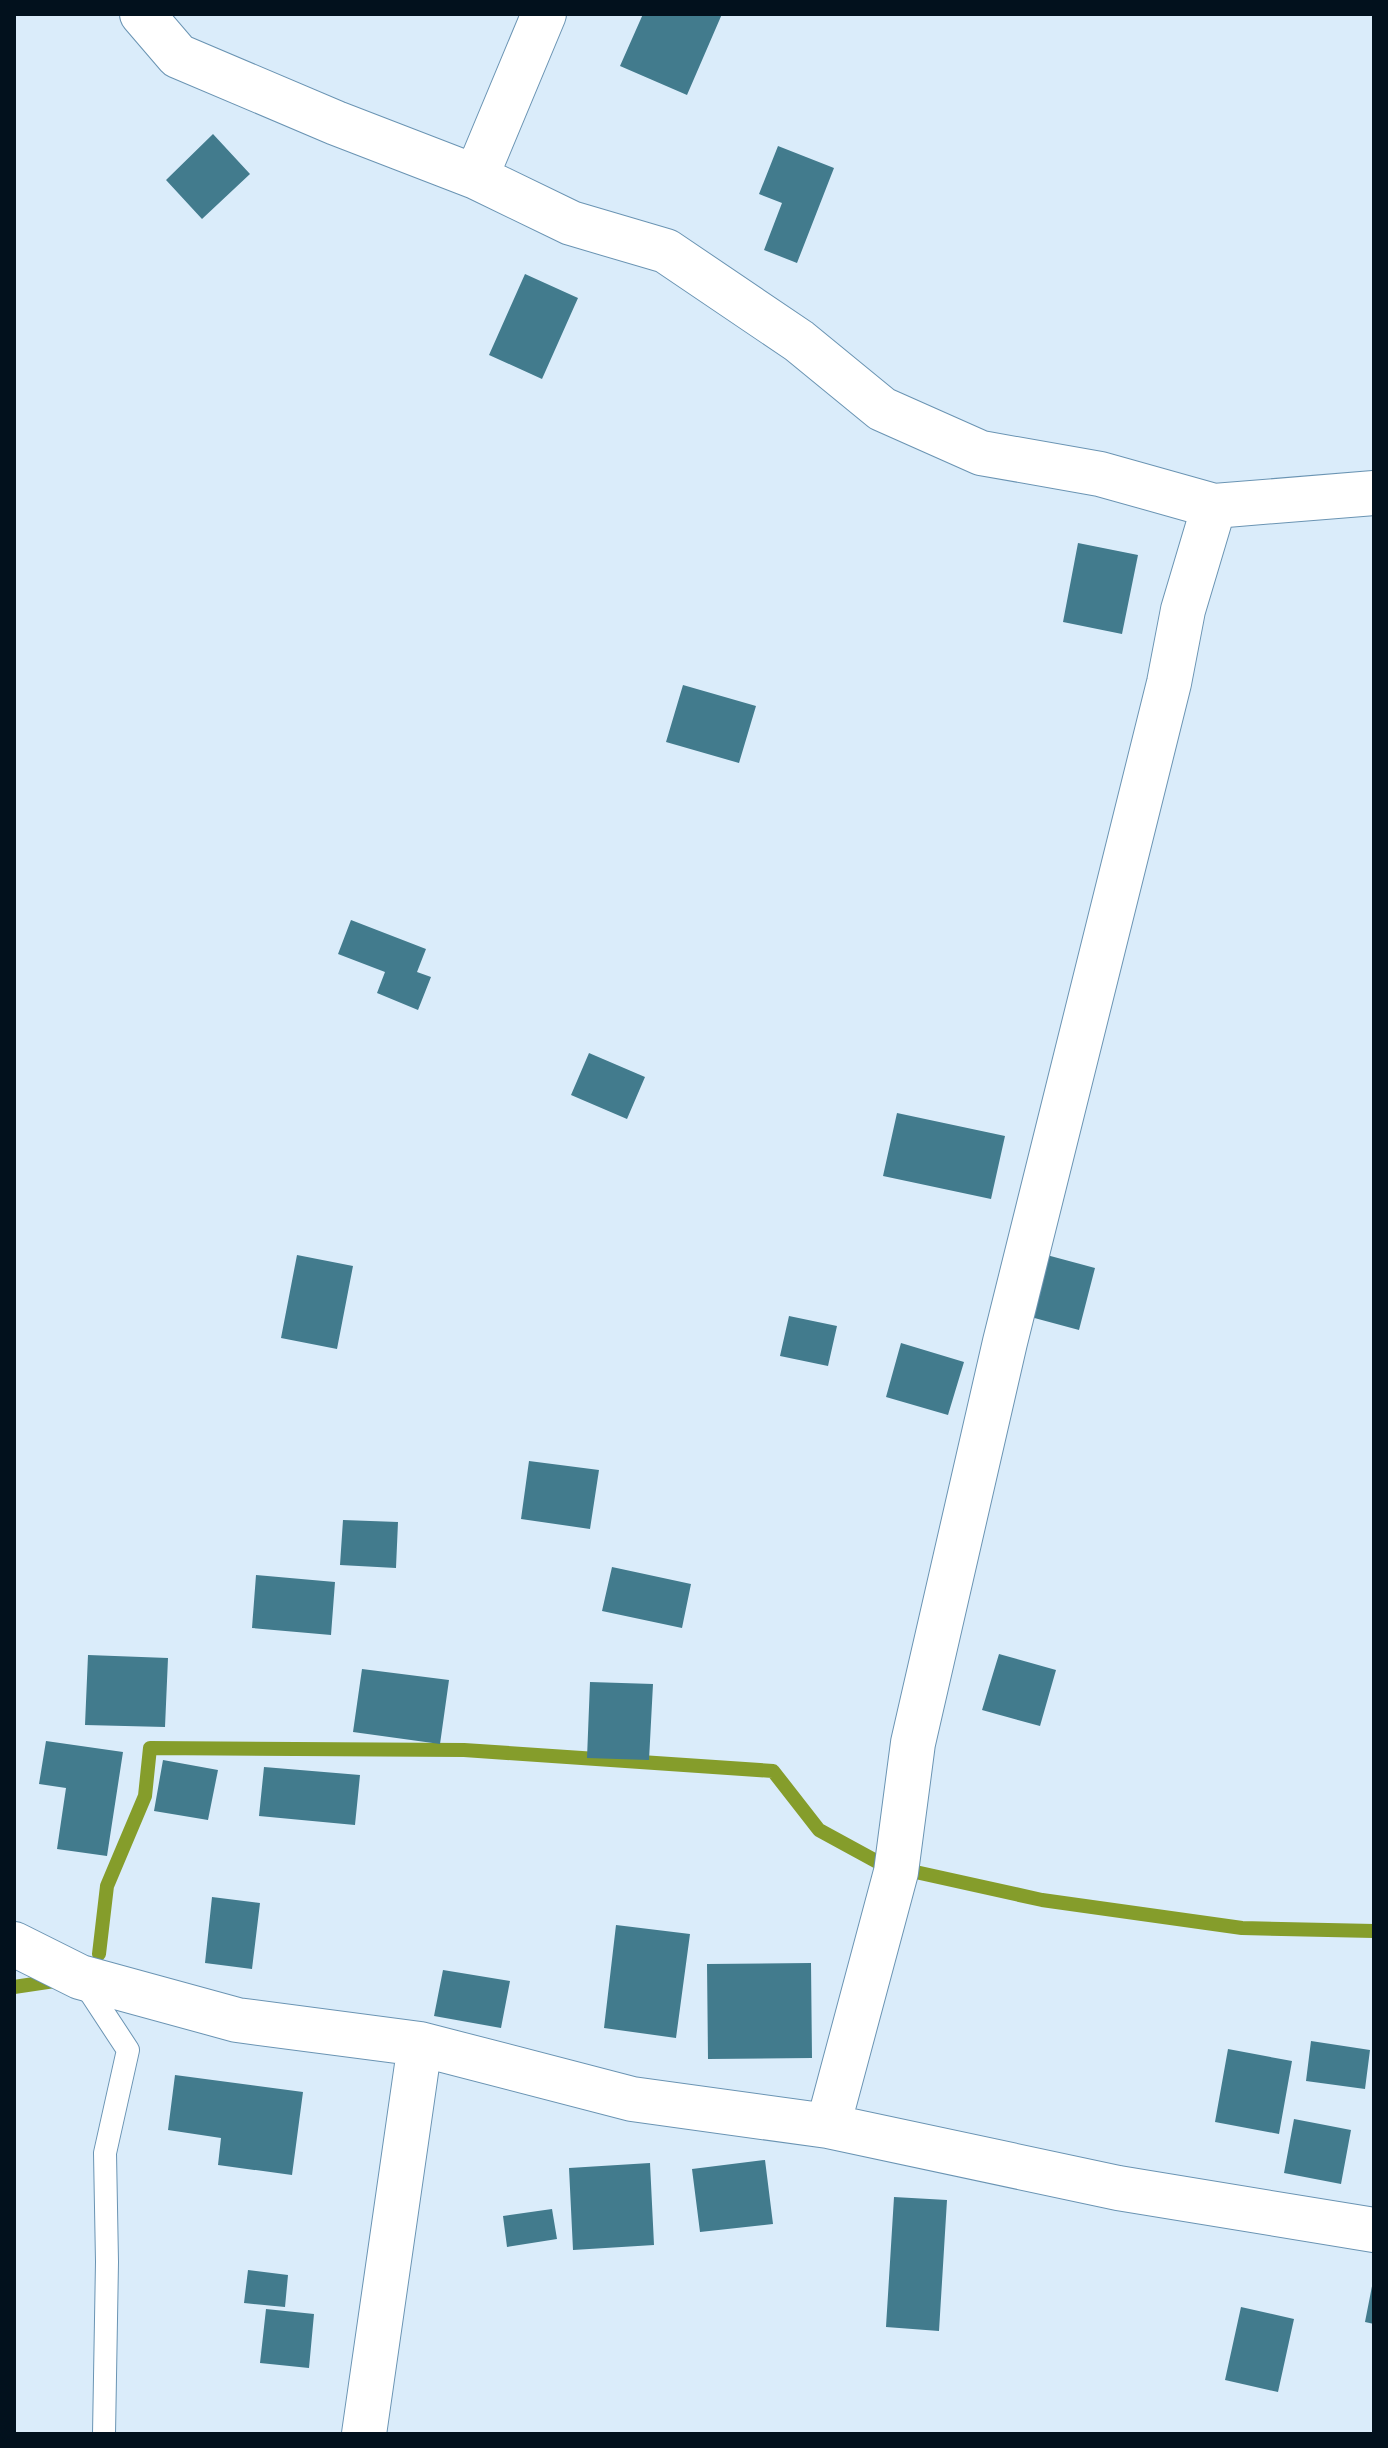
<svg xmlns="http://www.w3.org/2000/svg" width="1388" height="2448" font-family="'Titillium Web',sans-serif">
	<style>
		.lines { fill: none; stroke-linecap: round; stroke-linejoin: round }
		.stream { stroke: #859d2b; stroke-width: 14 }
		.building { fill: #427b8d }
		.service-casing { stroke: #6a94b3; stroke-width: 24 }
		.minor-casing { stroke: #6a94b3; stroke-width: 46 }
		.service { stroke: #fff; stroke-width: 22 }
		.minor { stroke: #fff; stroke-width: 44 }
	</style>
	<rect width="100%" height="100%" fill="#daecfa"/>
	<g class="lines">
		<path class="stream" d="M99,1954L107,1886L145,1796L150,1748L464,1750L773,1771L819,1830L896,1872L911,1871L1042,1900L1242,1928L1374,1931
			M14,1987L61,1980"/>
	</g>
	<path class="building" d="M643,14H722L687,95L620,66Z
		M213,134L250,174L202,219L166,180Z
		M778,146L834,168L797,263L764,250L782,203L759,194Z
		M525,274L578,298L542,379L489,355Z
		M1078,543L1138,555L1122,634L1063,622Z
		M683,685L756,706L739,763L666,742Z
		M351,920L426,949L417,972L431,977L418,1010L377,993L385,972L338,954Z
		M589,1053L645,1077L627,1119L571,1095Z
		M897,1113L1005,1136L991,1199L883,1176Z
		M1043,1254L1095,1268L1079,1330L1027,1316Z
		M297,1255L353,1266L337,1349L281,1338Z
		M789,1316L837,1326L828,1366L780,1356Z
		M901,1343L964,1362L948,1415L886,1397Z
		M529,1461L599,1470L590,1529L521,1519Z
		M343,1520L398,1522L396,1568L340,1565Z
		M612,1567L691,1584L682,1628L602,1611Z
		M256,1575L335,1582L331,1635L252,1628Z
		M999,1654L1056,1670L1040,1726L982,1710Z
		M88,1655L168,1658L165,1727L85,1725Z
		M362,1669L449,1680L440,1744L353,1732Z
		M590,1682L653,1684L649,1760L587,1758Z
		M46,1741L123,1752L107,1856L57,1849L66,1788L39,1784Z
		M163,1760L218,1770L208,1820L154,1811Z
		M264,1767L360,1775L355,1825L259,1816Z
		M212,1897L260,1903L252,1969L205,1963Z
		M616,1925L690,1934L676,2038L604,2028Z
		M811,1963L812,2058L708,2059L707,1964Z
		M443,1970L510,1981L501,2028L434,2016Z
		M1311,2041L1370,2050L1365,2089L1306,2081Z
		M1228,2049L1292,2061L1279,2134L1215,2122Z
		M175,2075L303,2092L292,2175L218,2165L221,2138L168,2130Z
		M1294,2119L1351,2130L1341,2184L1284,2173Z
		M765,2160L773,2224L700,2232L692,2169Z
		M650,2163L654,2245L573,2250L569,2168Z
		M894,2197L947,2200L939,2331L886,2327Z
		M552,2209L557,2239L507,2247L503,2216Z
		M248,2270L288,2275L285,2307L244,2303Z
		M1373,2281H1374V2324L1365,2322Z
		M1241,2307L1294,2319L1278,2392L1225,2380Z
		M266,2309L314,2314L309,2368L260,2363Z"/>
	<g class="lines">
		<defs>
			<path id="service" d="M82,1980L128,2050L105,2153L107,2262L104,2434"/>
			<path id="minor" d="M142,14L178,56L336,123L476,177L571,223L666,251L799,341L882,409L981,453L1100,474L1214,506
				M476,177L544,14
				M14,1944L80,1977L237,2020L420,2044L632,2099L828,2126L1118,2188L1374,2230
				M828,2126L896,1872L913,1743L1005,1342L1169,683L1183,610L1214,506L1374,493
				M364,2434L420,2044"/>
		</defs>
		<use href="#service" class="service-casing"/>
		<use href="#minor" class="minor-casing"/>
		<use href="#service" class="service"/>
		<use href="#minor" class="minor"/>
	</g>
	<rect width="1388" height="2448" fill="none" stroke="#02111d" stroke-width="32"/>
</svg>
